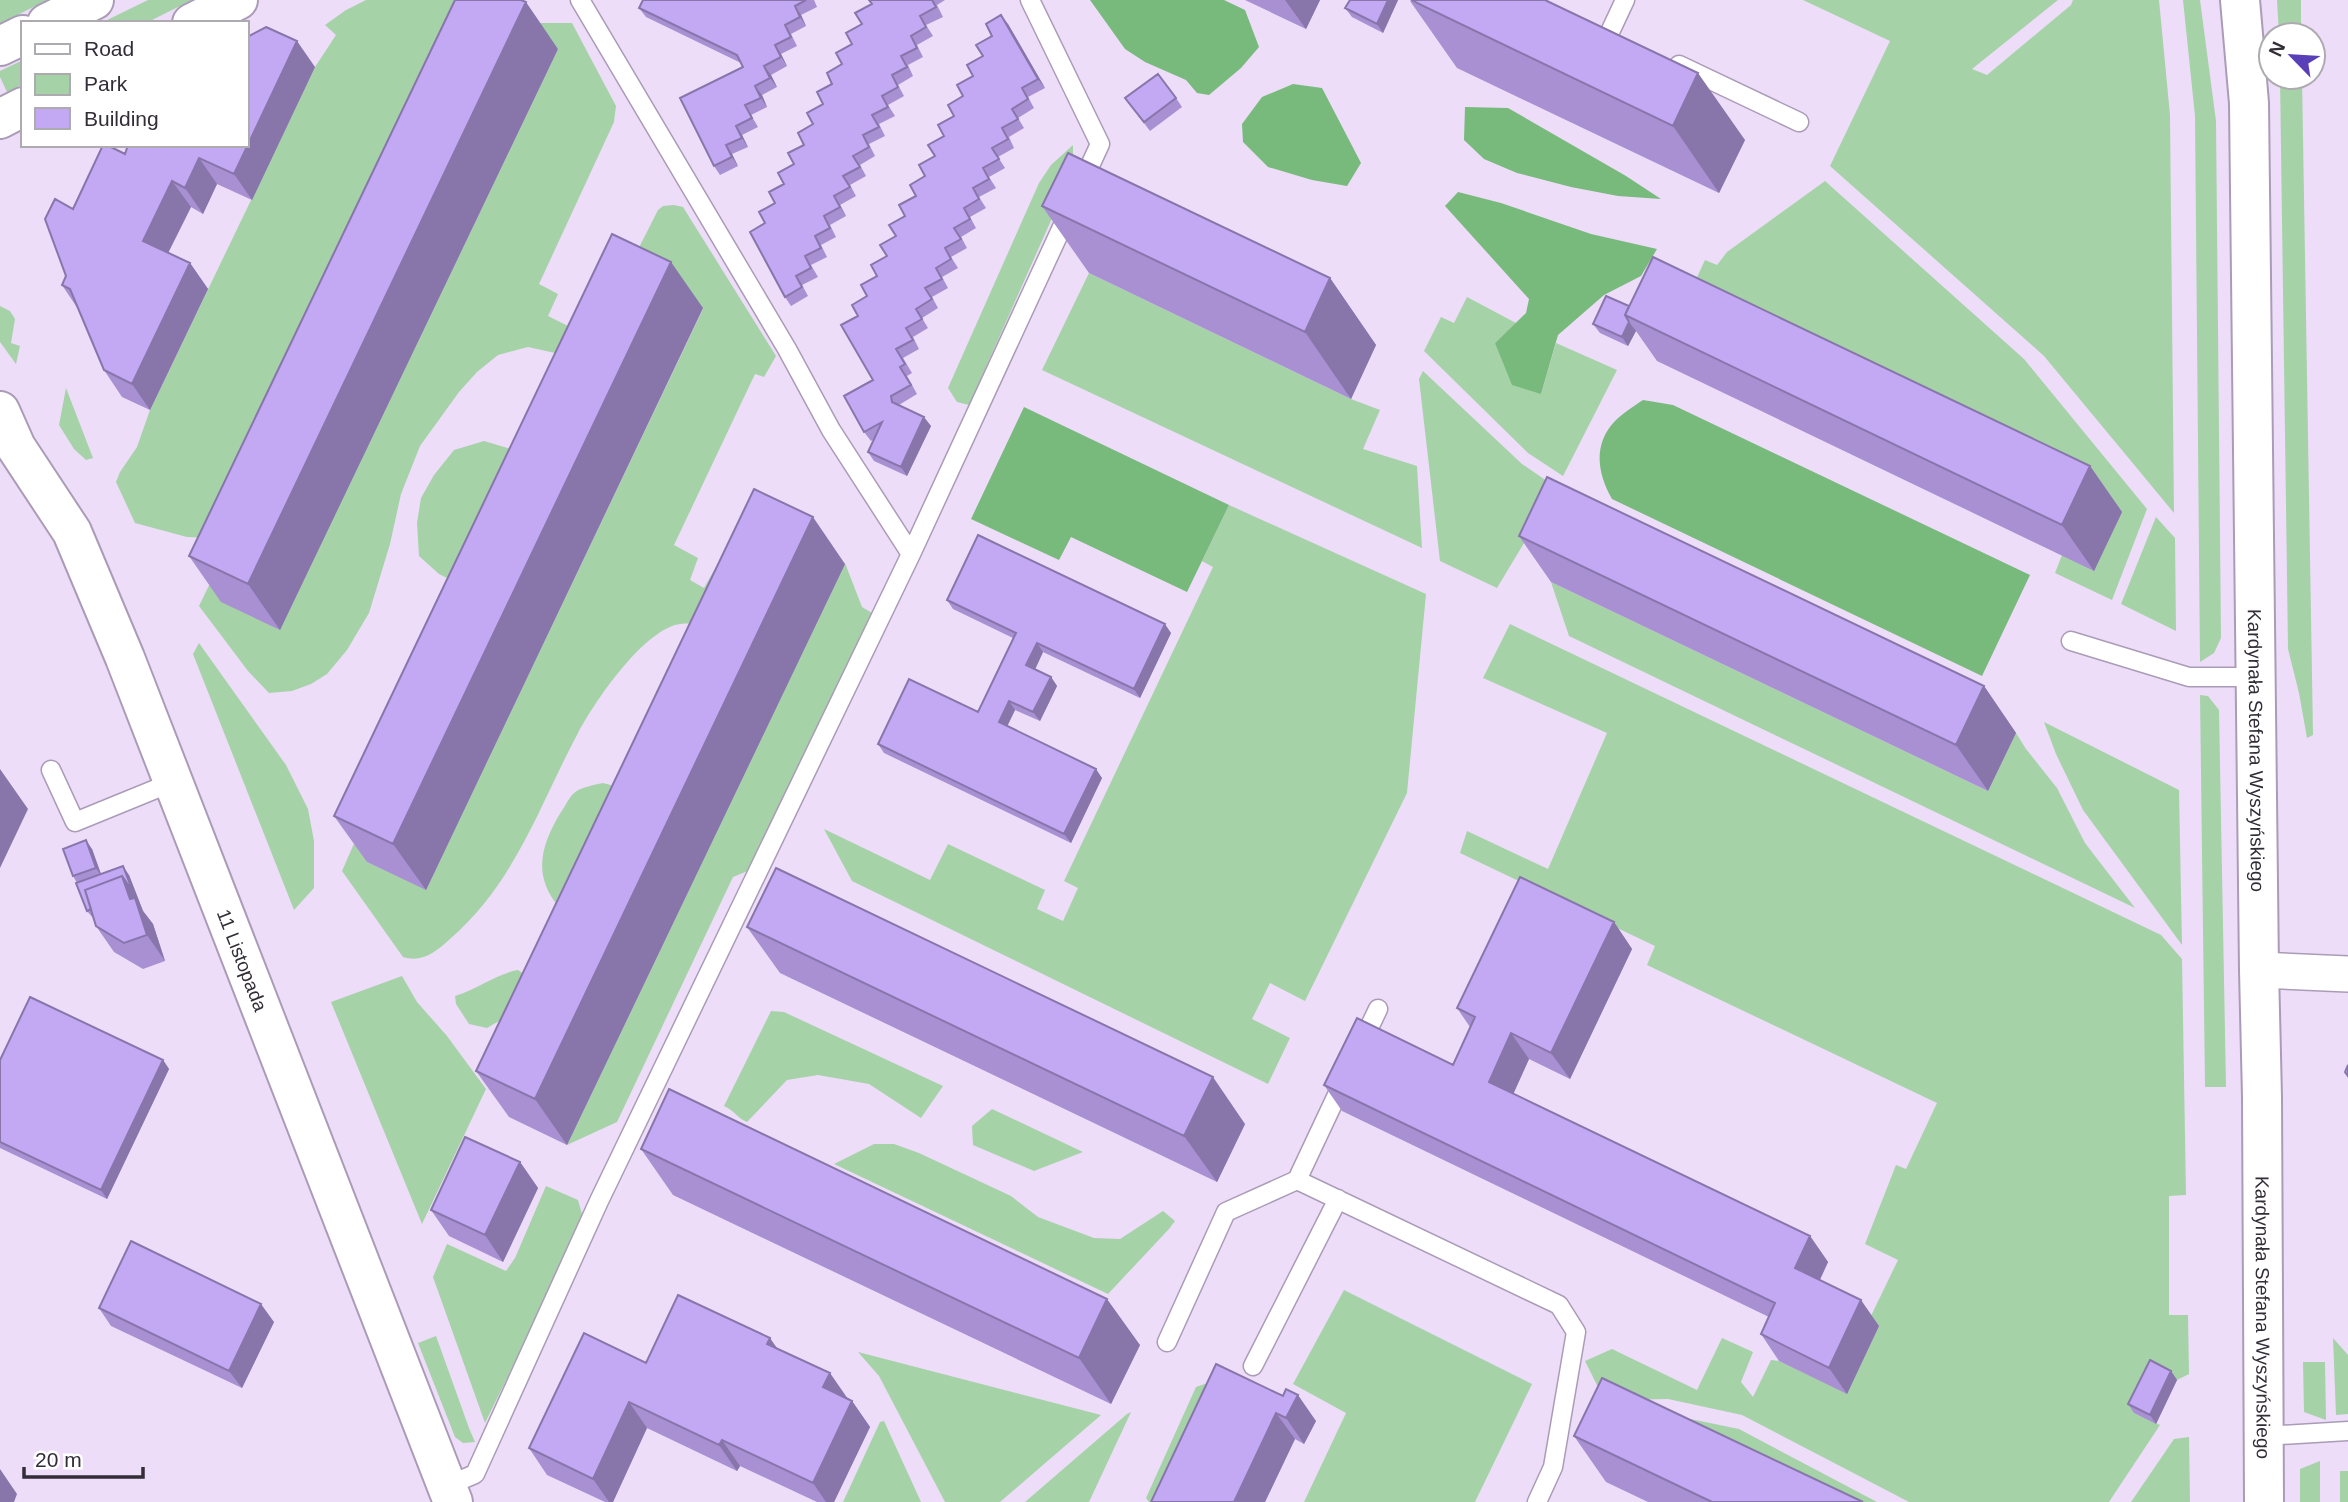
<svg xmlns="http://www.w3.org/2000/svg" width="2348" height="1502" font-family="Helvetica,sans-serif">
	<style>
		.green { fill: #a6d2a8 }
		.forest { fill: #78b97c }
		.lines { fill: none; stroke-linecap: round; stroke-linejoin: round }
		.lane-casing { stroke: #aa9cb6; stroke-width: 21 }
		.street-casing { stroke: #aa9cb6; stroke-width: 38 }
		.secondary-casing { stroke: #aa9cb6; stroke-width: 42 }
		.lane { stroke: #fff; stroke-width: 18 }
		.street { stroke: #fff; stroke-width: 35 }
		.secondary { stroke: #fff; stroke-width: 38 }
		.wall { fill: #a890d2 }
		.shaded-wall { fill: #8876ab }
		.building { fill: #c3a8f4; stroke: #8876ab; stroke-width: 2 }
		.labels { text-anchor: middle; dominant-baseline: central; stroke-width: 6; stroke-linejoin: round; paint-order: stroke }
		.street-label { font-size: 19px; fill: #322d37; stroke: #fff }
	</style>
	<rect width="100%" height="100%" fill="#edddf9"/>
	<path class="green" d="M0,0H47L0,24Z
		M148,0H192L146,23H101Z
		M366,0H470L215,538L187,537L135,523L116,482L120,472L137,447L150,410L315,67L336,35L325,25L346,10Z
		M1803,0H2058L1972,69L1987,75L2071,5L2073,0H2159L2170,115L2174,513L2044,356L1830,166L1890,41Z
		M2183,0H2200L2216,121L2221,638L2214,653L2200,662L2195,116Z
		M2277,0H2301V35H2279Z
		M537,23H572L616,106L614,122L539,284L558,294L548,316L584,334L573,357L528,347L498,355L477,372L459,392L420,446L401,494L390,544L369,613L347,650L327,674L311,684L292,691L269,693L248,671L199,606L217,569L280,629L558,49Z
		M23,60V84L7,92L0,77V71Z
		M2280,77H2302L2313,735L2307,738L2299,693L2288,649Z
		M1073,145V163L1065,189L969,405L957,402L948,388L1039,183L1051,165Z
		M1825,181L2024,359L2147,509L2112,600L2055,573L2062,555L1685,303L1705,260L1717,265L1727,252Z
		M674,205L683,207L776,356L764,377L755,374L674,545L698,558L690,580L704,588L716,567L727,572L709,623C698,624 682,622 672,626C637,640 596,700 578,733C538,808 516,881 450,939C436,952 422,963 403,957L342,871L363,823L367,862L426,889L703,309L614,297L658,210L663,206Z
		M1089,273L1351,399L1380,410L1363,449L1417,466L1422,548L1042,370Z
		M1467,297L1516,323L1495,343L1541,394L1556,343L1617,370L1563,476L1528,453L1424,351L1441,317L1454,323Z
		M0,306L10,311L15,319L11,343L20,346L16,364L0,342Z
		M1423,371L1522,464L1557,488L1497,588L1440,561L1419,379Z
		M66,388L93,458L86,460L74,449L59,425Z
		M484,441L527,454L463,586L439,574L419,556L417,523L421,498L434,475L454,450Z
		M1229,505L1426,594L1407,793L1305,1001L1270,983L1252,1019L1290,1038L1268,1084L852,881L824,829L930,880L948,844L1045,890L1037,909L1063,921L1078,888L1064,881L1213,567L1202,561Z
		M2156,517L2175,538L2176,631L2121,604Z
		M845,563L862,607L872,613L750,870L733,877L617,1122L567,1145Z
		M1551,582L1988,791L2016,733L2026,749L2057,788L2085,843L2135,908L1569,636Z
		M1510,624L2161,935L2182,959L2186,1195L2169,1196V1315H2188L2189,1374L2177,1380L2134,1413L2160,1425L2109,1502H1909L1742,1415L1668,1399L1614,1400L1597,1385L1585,1361L1612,1349L1697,1390L1722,1338L1753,1352L1741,1382L1753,1397L1771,1360L1779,1361L1847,1393L1879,1326L1869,1320L1898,1260L1865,1244L1896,1165L1906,1169L1937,1103L1647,965L1655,946L1460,853L1467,831L1548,869L1607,733L1483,678Z
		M199,643L286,765L308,809L314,841V888L294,910L193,654Z
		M2200,695L2208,696L2219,710L2226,1087H2205Z
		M2044,722L2179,790L2182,945L2083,810L2056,754Z
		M603,783L629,790L559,907C532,875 541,845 561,812C565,807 568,799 573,794C580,787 594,785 603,783Z
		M518,970L525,975L504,1018L487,1028L469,1024L456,1004L455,996C478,989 496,974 518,970Z
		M402,976L417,1002L447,1036L486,1089L422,1224L331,1002Z
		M771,1011L784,1012L943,1086L921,1118L869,1084L818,1075L787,1080L747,1122C737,1118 734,1110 724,1106Z
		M992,1109L1083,1152L1034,1171L973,1145L972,1126Z
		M874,1144H894L919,1153L1011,1196L1038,1217L1094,1238L1120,1239L1163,1211L1175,1221L1169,1229L1108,1294L834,1164Z
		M546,1186L578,1200L584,1221L485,1423L433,1277L447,1244L506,1271L515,1258Z
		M1344,1290L1532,1384L1475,1502H1304L1346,1413L1293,1384Z
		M436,1336L469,1428L475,1442L463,1443L455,1437L418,1343Z
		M2333,1338L2348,1355V1414L2336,1415Z
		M858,1352L1101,1415L1000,1502H945L879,1376Z
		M2303,1362H2325L2326,1420L2304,1412Z
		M1222,1378L1182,1502H1149L1146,1498L1196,1387Z
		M1131,1412L1089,1502H1025L1127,1414Z
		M1671,1415L1739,1429L1877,1502H1799Z
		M884,1421L921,1502H843L880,1422Z
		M2189,1437L2190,1502H2131L2174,1439Z
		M2320,1461V1502H2300V1469Z
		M2340,1471H2348V1502H2340Z"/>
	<path class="forest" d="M1090,0H1224L1245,10L1259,47L1241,68L1209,95L1197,93L1186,80L1145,62L1125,49Z
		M1293,84L1322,88L1361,163L1347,186L1312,180L1268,167L1243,142L1242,124L1262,97Z
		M1465,107L1508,108L1626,176L1661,199L1618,196L1571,187L1517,173L1484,159L1464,140Z
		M1458,192L1501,203L1591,234L1657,249L1641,276L1604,295L1558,335L1541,394L1512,385L1495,343L1526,313L1529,299L1445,206Z
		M1643,400L1673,405L2030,575L1982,676L1612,499C1597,473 1593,444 1615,421C1623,413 1634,406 1643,400Z
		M1024,407L1229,505L1187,592L1071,537L1059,560L971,519Z"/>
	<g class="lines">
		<defs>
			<path id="lane" d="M580,0L787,349L831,430L911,554
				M1030,0L1100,144L1082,183
				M1610,32L1625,0
				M1679,65L1799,122
				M2071,641L2189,677H2255
				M51,770L75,822L173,782
				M1360,1047L1378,1009
				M1297,1180L1559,1305L1576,1332L1553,1467L1537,1502
				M1167,1342L1226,1212L1297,1180L1345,1078
				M1253,1366L1338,1199
				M2264,1436L2348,1431
				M447,1486L475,1474L599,1201L911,554L1069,212"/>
			<path id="street" d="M2259,970L2348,974"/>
			<g id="secondary">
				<path id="s1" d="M2240,0L2249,103L2259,970L2262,1097L2264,1502"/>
				<path d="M47,23L94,0"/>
				<path d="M192,23L238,0"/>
				<path d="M0,46L23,35"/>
				<path d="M0,119L23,107"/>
				<path id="s2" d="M0,411L16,447L72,532L125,658L453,1502"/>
			</g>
		</defs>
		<use href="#lane" class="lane-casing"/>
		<use href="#street" class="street-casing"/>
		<use href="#secondary" class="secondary-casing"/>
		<use href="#lane" class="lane"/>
		<use href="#street" class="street"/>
		<use href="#secondary" class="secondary"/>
	</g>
	<path class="wall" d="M643,0H814L817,7L801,15L806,26L791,34L797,46L781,54L787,66L771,75L777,87L762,95L767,107L751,115L758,127L742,135L748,147L732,154L738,166L720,175L714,166L743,67L741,63L646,17L639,8Z
		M869,0H945L937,5L943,17L926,25L933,36L917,45L923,57L908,65L913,76L898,85L904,96L888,105L895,116L879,124L885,136L869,144L875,156L860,165L866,176L850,185L856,196L840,205L846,216L830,225L836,237L821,245L827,257L811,265L818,277L802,285L808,296L791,306L785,297L765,223L872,4Z
		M1245,0H1320L1306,29Z
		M1350,0H1398L1383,33L1352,17L1345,8Z
		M1410,1L1745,140L1719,193L1457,68Z
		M1008,24L1045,88L1028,97L1034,108L1018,118L1024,128L1009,137L1014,148L998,157L1005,168L989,177L996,188L979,197L986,208L970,217L976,228L961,237L967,248L951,257L958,268L942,277L948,288L932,297L938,308L922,318L928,328L913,337L919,349L903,358L912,373L907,376L917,394L899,405L931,426L907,476L874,461L868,452L874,439L871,441L864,432L873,380L858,316L992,36Z
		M558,49L280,630L221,602L189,556Z
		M315,67L252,200L217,184L203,214L191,207L168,253L190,263L208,289L150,410L122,397L104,370L78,309L62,285L66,276L73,209L125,154Z
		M1125,98H1176L1182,107L1150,131Z
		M1042,206L1330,278L1376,345L1351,399L1089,273Z
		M1629,306L2090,466L2122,512L2094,571L1657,361L1636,331L1628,346L1600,333L1593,324Z
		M703,308L426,890L367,862L334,816Z
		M1519,536L1984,686L2016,733L1988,791L1551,582Z
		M845,564L567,1145L509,1117L476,1071Z
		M947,600L1171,633L1140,698L1043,652L1035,669L1051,677L1057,686L1040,721L1015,710L1007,726L1102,778L1071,843L884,753L878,744L978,712L1013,638L953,609Z
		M92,849L101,874L129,875L143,911L153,924L165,961L143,969L114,952L96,926L94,919L87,911L77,883L73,876Z
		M1614,922L1632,949L1570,1079L1529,1059L1513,1094L1810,1236L1828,1262L1820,1280L1879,1326L1847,1394L1779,1361L1761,1334L1769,1317L1342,1111L1324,1085L1453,1065L1470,1027L1457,1008Z
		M747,927L1245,1124L1217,1182L780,973Z
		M0,1060H163L169,1069L107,1199L0,1148Z
		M641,1149L1140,1345L1111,1404L673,1195Z
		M520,1162L538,1188L503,1262L449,1236L431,1210Z
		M99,1308L274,1322L242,1388L111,1326Z
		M777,1348L852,1401L870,1427L834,1502H817L740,1466L737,1471L647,1428L613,1502H605L547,1475L529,1448L646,1363Z
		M1216,1364L1316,1421L1304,1444L1295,1439L1265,1502H1151Z
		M2171,1371L2177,1380L2156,1424L2134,1413L2128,1404Z
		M1574,1436L1863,1502H1648L1606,1482Z"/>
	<path class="shaded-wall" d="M1285,0H1320L1306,29Z
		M1388,0H1398L1383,33L1377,24Z
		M526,2L558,49L280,630L248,584Z
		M795,6L801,15L806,26L800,17Z
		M1001,15L1008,24L1045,88L1038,79Z
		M297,41L315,67L252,200L234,174Z
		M775,45L781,54L787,66L781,57Z
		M764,66L771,75L777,87L770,78Z
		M1698,73L1745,140L1719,193L1673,126Z
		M755,86L762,95L767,107L761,98Z
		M736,126L742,135L748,147L742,138Z
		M726,145L732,154L738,166L732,157Z
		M199,158L217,184L203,214L185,188Z
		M172,181L191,207L161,267L143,241Z
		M834,196L840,205L846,216L840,207Z
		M671,262L703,308L426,890L393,844Z
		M190,263L208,289L150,410L132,384Z
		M1330,278L1376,345L1351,399L1305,332Z
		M1629,322L1636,331L1628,346L1622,337Z
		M924,417L931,426L907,476L901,467Z
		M2090,466L2122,512L2094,571L2062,525Z
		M813,517L845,564L567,1145L535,1099Z
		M1165,624L1171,633L1140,698L1134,689Z
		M1037,643L1043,652L1033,674L1026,665Z
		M1051,677L1057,686L1040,721L1033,712Z
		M1984,686L2016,733L1988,791L1956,745Z
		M1009,701L1015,710L1005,731L999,722Z
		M0,769L28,809L0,868Z
		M1096,769L1102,778L1071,843L1064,834Z
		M86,840L92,849L102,877L96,868Z
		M123,866L129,875L143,911L153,924L165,961L147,935L130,899L122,876Z
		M1614,922L1632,949L1570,1079L1551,1053Z
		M1511,1033L1529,1059L1507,1108L1489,1082Z
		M163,1060L169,1069L107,1199L101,1190Z
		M1213,1077L1245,1124L1217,1182L1184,1136Z
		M520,1162L538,1188L503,1262L485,1235Z
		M1810,1236L1828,1262L1813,1294L1795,1268Z
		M1107,1299L1140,1345L1111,1404L1079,1358Z
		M1861,1300L1879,1326L1847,1394L1829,1368Z
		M261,1304L274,1322L242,1388L229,1371Z
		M770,1338L788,1364L767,1344Z
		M2171,1371L2177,1380L2156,1424L2150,1415Z
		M830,1373L848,1399L823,1387Z
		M1298,1395L1316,1421L1304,1444L1286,1418Z
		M852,1401L870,1427L834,1502H826L813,1483Z
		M629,1402L647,1428L613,1502H609L593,1479Z
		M1276,1413L1295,1439L1265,1502H1234Z
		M722,1440L740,1466L737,1471L719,1445Z
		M0,1469L17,1494L14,1502H0Z"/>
	<path class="building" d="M455,0H521L526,2L248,584L189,556Z
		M643,0H806L795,6L800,17L785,25L791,37L775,45L781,57L764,66L770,78L755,86L761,98L745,105L752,118L736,126L742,138L726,145L732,157L714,166L680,98L743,67L737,55L639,8Z
		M869,0H932L936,7L920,16L926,27L911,36L917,48L901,56L907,67L892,75L898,87L882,96L888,107L872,115L879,127L863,135L869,147L853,156L860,167L843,176L850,187L834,196L840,207L824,216L830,228L815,236L821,248L805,256L811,268L796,276L802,287L785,297L750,232L765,223L759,212L775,203L769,192L784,184L778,173L794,164L788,153L804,145L798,133L813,124L807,113L823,104L817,92L832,84L827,73L842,64L836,53L852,44L846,33L862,24L855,13L872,4Z
		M1350,0H1388L1377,24L1345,8Z
		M1411,0H1545L1698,73L1673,126Z
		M1001,15L1038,79L1022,88L1028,99L1012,109L1018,119L1002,128L1008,139L992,148L999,159L983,168L989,179L973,188L979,199L964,208L970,219L954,228L961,239L945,248L951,259L936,268L942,279L925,288L932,299L916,309L922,319L906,328L913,340L896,349L905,364L900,367L911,385L891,396L892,402L924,417L901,467L868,452L882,422L864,432L844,396L873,380L841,325L858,316L852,305L867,296L861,285L877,276L871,265L887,256L880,245L896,236L889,225L905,216L899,205L916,196L910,185L925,176L919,165L935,156L928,145L944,136L938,125L954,116L948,105L963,96L957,85L973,76L967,65L983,56L976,45L992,36L986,24Z
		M266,27L297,41L234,174L199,158L185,188L172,181L143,241L190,263L132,384L104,370L70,289L62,285L66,276L45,219L55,199L73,209L103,145H107L125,154L128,145H247V37Z
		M1158,74L1176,98L1144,122L1125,98Z
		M1068,153L1330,278L1305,332L1042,206Z
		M612,234L671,262L393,844L334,816Z
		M1653,257L2090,466L2062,525L1625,315Z
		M1606,296L1629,306L1625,315L1629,322L1622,337L1593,324Z
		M1547,477L1984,686L1956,745L1519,536Z
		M754,489L813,517L535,1099L476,1071Z
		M978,535L1165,624L1134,689L1037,643L1026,665L1051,677L1033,712L1009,701L999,722L1096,769L1064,834L878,744L909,679L978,712L1016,633L947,600Z
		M86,840L96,868L73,876L63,849Z
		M123,866L133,892L122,876L85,890L91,909L87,911L76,883Z
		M776,868L1213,1077L1184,1136L747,927Z
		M122,876L130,899L135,898L147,935L124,943L96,926L85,890Z
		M1520,877L1614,922L1551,1053L1511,1033L1489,1082L1810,1236L1795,1268L1861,1300L1829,1368L1761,1334L1775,1303L1324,1085L1357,1018L1453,1065L1475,1017L1457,1008Z
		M30,997L163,1060L101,1190L0,1142V1060Z
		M2348,1065V1076L2345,1072Z
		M669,1089L1107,1299L1079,1358L641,1149Z
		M465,1137L520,1162L485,1235L431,1210Z
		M131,1241L261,1304L229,1371L99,1308Z
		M678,1295L770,1338L767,1344L830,1373L823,1387L852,1401L813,1483L722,1440L719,1445L629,1402L593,1479L529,1448L584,1333L646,1363Z
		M2150,1360L2171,1371L2150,1415L2128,1404Z
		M1216,1364L1283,1396L1286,1389L1298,1395L1286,1418L1276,1413L1234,1502H1151Z
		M1602,1378L1863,1502H1712L1574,1436Z"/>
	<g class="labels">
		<g class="street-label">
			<text stroke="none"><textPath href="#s1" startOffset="751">Kardynała Stefana Wyszyńskiego</textPath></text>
			<text stroke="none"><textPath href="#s2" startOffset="602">11 Listopada</textPath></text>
			<text stroke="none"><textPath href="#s1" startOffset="1318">Kardynała Stefana Wyszyńskiego</textPath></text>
		</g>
	</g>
	<rect x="21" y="21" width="228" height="126" fill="#ffffff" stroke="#adabaf" stroke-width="2"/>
	<rect x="35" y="44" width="35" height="10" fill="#ffffff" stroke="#adabaf" stroke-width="2"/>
	<text x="84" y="56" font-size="21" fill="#322d37">Road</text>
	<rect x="35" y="74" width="35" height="21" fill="#a6d2a8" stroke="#adabaf" stroke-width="2"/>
	<text x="84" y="91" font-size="21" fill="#322d37">Park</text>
	<rect x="35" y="108" width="35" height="21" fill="#c3a8f4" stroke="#adabaf" stroke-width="2"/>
	<text x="84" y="126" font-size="21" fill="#322d37">Building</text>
	<g transform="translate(2292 56) rotate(295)"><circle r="33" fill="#ffffff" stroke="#adabaf" stroke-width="2"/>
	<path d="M0-5L12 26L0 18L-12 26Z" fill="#5a40b8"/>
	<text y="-10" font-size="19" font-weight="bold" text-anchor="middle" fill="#322d37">N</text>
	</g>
	<path d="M24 1467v10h119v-10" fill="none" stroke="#322d37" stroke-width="3.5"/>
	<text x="35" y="1467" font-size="21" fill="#322d37" stroke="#ffffff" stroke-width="5" paint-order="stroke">20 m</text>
</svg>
